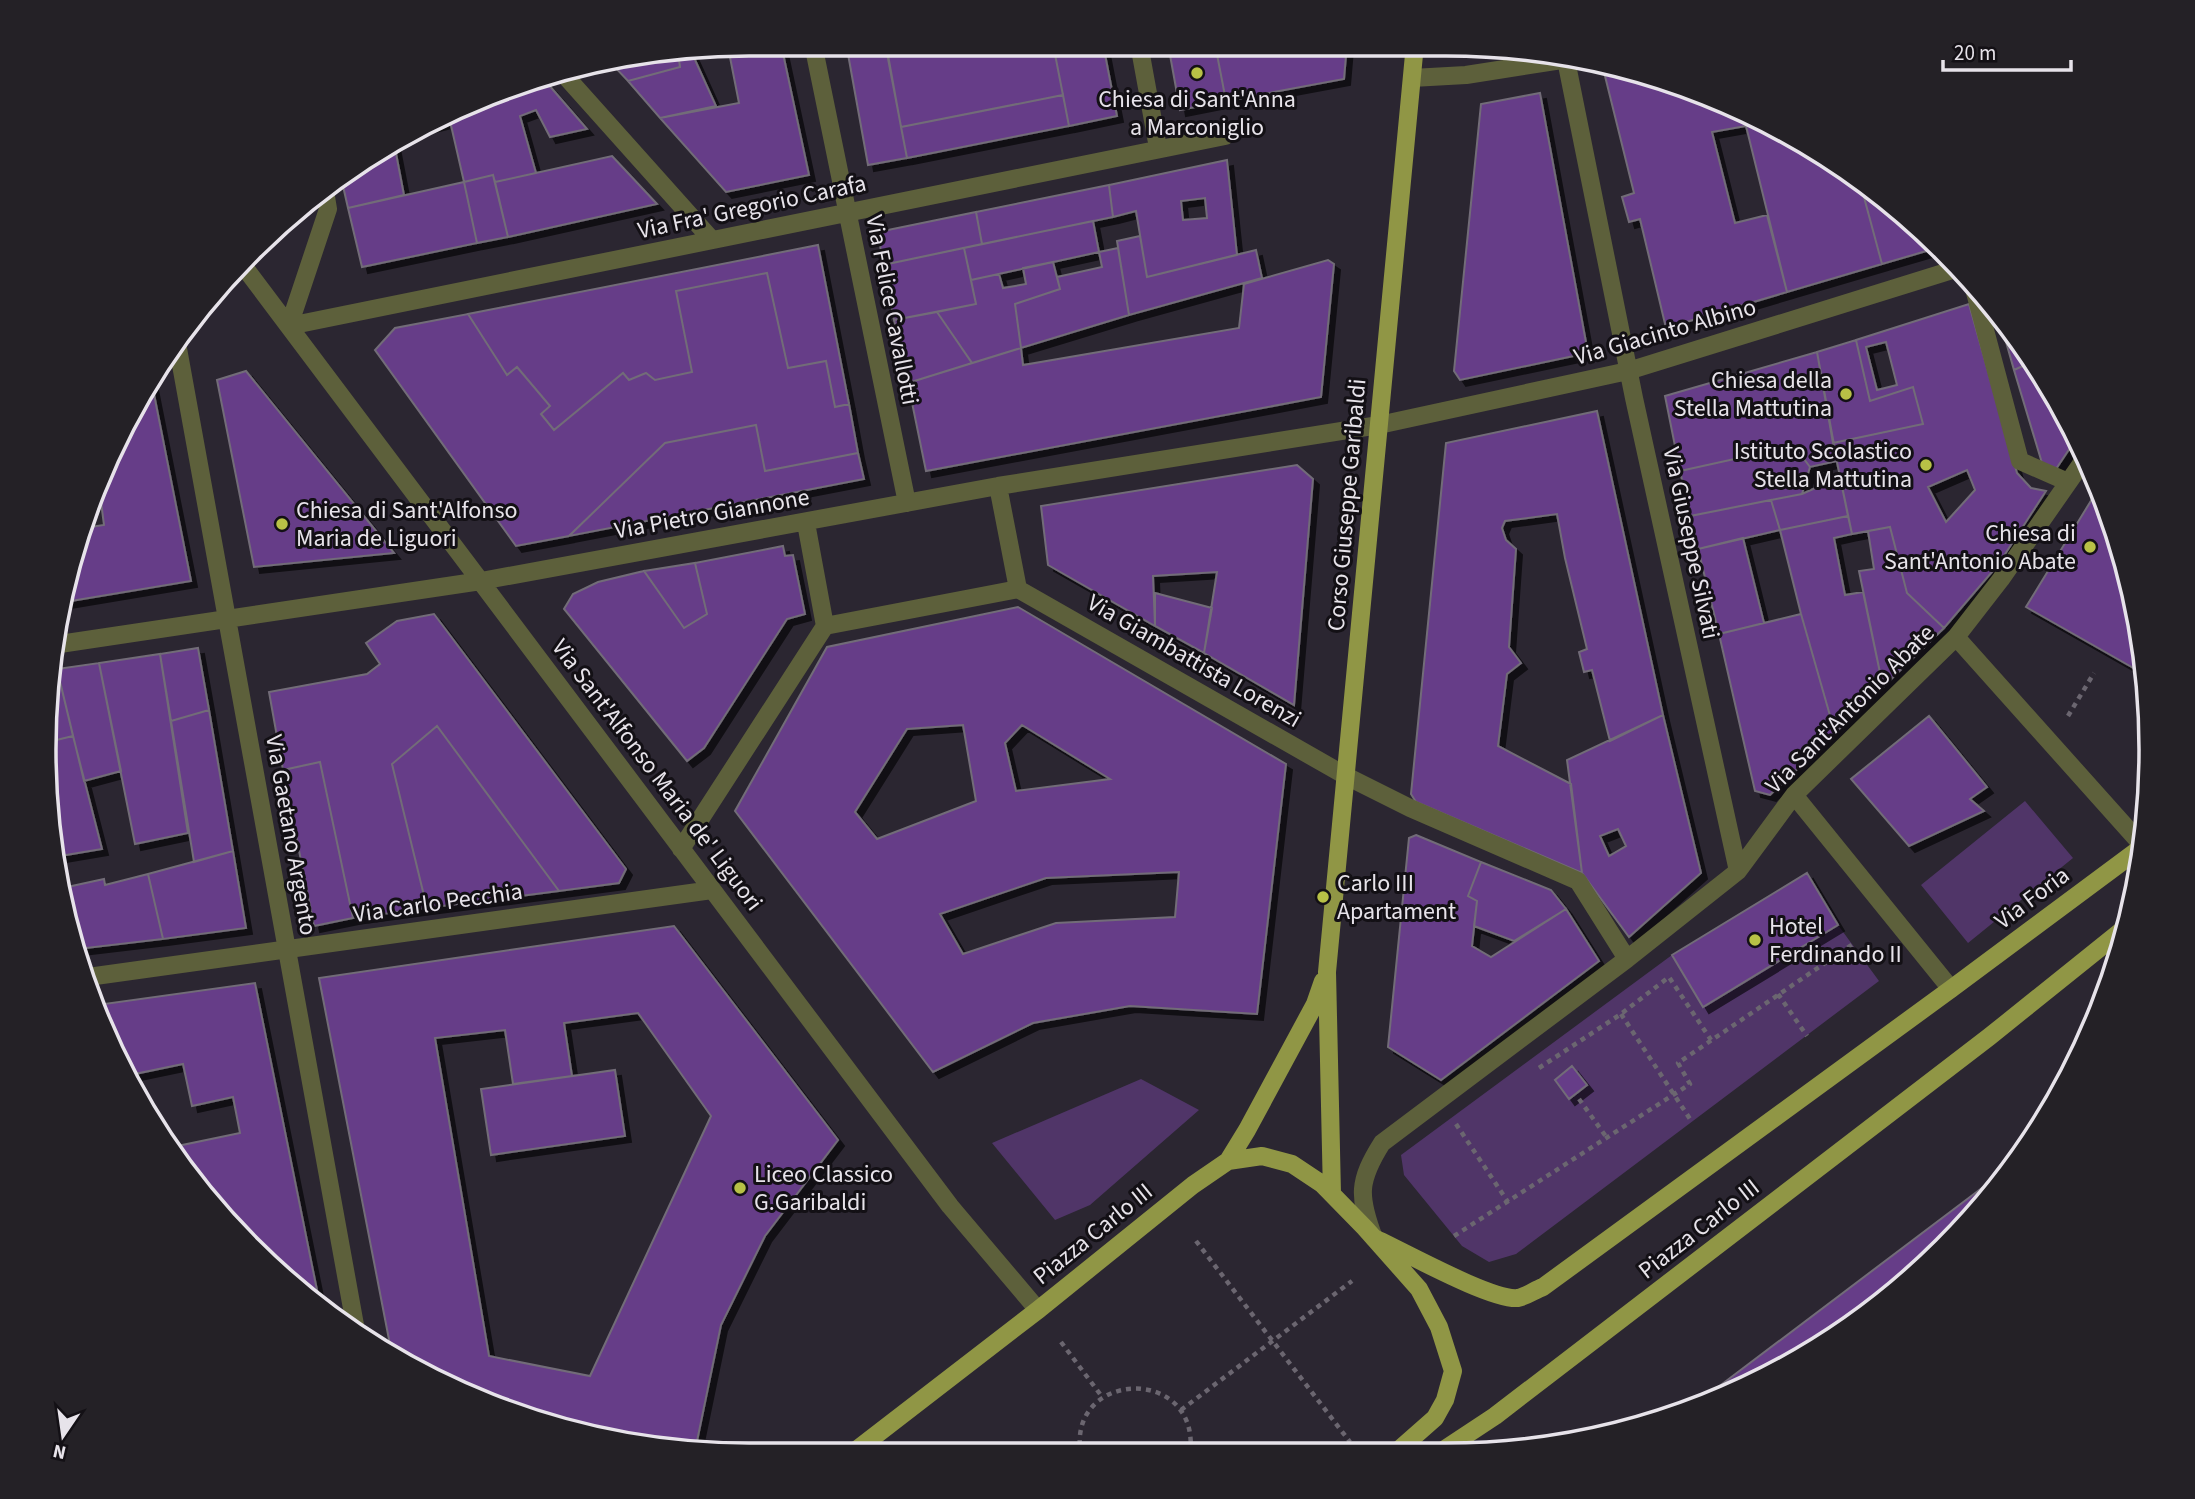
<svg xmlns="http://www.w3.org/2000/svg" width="2195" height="1499" font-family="'Source Sans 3',sans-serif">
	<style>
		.green { fill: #503568; fill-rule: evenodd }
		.building { fill: #663d88; stroke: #726c78; stroke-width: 2; fill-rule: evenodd; filter: url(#shadow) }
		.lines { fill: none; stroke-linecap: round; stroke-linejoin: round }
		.path { stroke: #6b6670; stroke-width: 4.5; stroke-dasharray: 5 5; stroke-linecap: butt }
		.minor { stroke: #5d603b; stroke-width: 18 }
		.major { stroke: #909645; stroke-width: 18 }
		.poi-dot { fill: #b8c146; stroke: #131015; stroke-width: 2.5 }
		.labels { text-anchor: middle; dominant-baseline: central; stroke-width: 6; stroke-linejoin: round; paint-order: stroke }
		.poi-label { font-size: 24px; fill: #e7e3ea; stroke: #131015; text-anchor: start }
		.street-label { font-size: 24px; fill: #e7e3ea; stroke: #131015 }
		.rim { fill: none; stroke: #e7e3ea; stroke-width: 3.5 }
	</style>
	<defs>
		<filter id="shadow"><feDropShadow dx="6" dy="6" stdDeviation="0" flood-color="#0009"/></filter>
	</defs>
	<rect width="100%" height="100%" fill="#2b2631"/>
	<path class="green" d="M2025,801L2073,858L1968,943L1921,885Z
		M1838,925L1879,981L1516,1254L1489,1262L1462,1246L1404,1175L1401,1155L1672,955L1704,1007ZM1572,1066L1587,1085L1569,1098L1555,1080Z
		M1141,1079L1199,1110L1090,1205L1055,1220L992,1143Z"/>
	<path class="building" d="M750,44H781L809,175L726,192L660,118L739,103L728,47Z
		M846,44H886V48L848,54Z
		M886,44H1053L1063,95L901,127Z
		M1053,44H1103L1117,116L1069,126Z
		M1168,44H1215L1226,101L1180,110Z
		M1215,44H1347L1344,79L1226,101Z
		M886,48L907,158L868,165L848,54Z
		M691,51L716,106L660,118L628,81L680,67L678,53Z
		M678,53L680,67L628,81L610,62Z
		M1622,68L1673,81L1742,113L1746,126L1712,132L1735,223L1767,215L1787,292L1666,328L1640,219L1629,222L1622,197L1634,193L1604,72Z
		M541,76L587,129L550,137L536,110L520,116L536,173L495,182L493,175L464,182L450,121L457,119L455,110L491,93Z
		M1540,93L1588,353L1460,380L1454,371L1481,104Z
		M1063,95L1069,126L907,158L901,127Z
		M455,110L457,119L422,128Z
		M1742,113L1763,122L1746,126Z
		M1763,122L1798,138L1861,186L1882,264L1787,292L1746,126Z
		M394,143L404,195L348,208L341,177L358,162Z
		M612,156L657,204L508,237L495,182Z
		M1227,160L1237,255L1147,277L1136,211L1113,217L1109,185ZM1205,198L1207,218L1183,220L1181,201Z
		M493,175L508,237L477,243L464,182Z
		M464,182L477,243L362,267L348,208Z
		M1109,185L1113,217L982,244L976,212Z
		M1861,186L1940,247L1882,264Z
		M976,212L982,244L883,265L878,232Z
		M1093,221L1099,252L971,280L964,248Z
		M1140,236L1147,277L1256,250L1262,278L1129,315L1117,241Z
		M818,245L849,404L835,407L826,361L788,368L767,273L676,291L692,372L655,380L646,373L629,380L623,373L554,430L541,414L550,406L517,367L507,375L468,314Z
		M964,248L976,304L894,320L883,265Z
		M1118,248L1129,315L1021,348L1015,304L1060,289L1057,277L1102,267L1099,252Z
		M1328,260L1334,264L1321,397L926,471L908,383L1021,348L1023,365L1239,328L1244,284Z
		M1053,262L1060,289L1015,304L1021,348L972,363L937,312L976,304L971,280L999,274L1003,288L1026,284L1023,268Z
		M767,273L788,368L826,361L835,407L849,404L858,453L765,471L756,425L665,443L569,536L516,546L375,350L395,328L468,314L507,375L517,367L550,406L541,414L554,430L623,373L629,380L646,373L655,380L692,372L676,291Z
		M1969,304L2017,473L2031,488L2046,491L1998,565L1944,628L1907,593L1890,527L1852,534L1833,443L1923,424L1913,387L1870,401L1856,340ZM1886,342L1897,385L1877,390L1866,347ZM1967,470L1975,490L1946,522L1928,487Z
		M937,312L972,363L908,383L894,320Z
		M1999,317L2033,358L2034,361L2014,370Z
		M1856,340L1870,401L1913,387L1923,424L1833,443L1817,352Z
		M1817,352L1837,461L1810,467L1794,446L1680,471L1665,396Z
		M2034,361L2076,439L2056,469L2042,463L2014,370Z
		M246,371L394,553L254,567L217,380Z
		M151,379L191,581L65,602L84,528L104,525L98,479L139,396Z
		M1597,411L1663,715L1610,741L1592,670L1584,672L1579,652L1587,649L1565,558L1557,514L1505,521L1502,528L1506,540L1516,549L1509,647L1521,663L1507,674L1498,746L1571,784L1582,873L1416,802L1411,794L1446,443Z
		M756,425L765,471L858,453L864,479L569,536L665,443Z
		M1794,446L1810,467L1802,494L1690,516L1680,471Z
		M1297,465L1313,479L1294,705L1204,653L1217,572L1153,576L1155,626L1048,565L1041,506Z
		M1840,477L1848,516L1780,530L1771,500L1802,494Z
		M2100,486L2138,612L2144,674L2026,607Z
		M1771,500L1780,530L1698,549L1690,516Z
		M1848,516L1852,534L1834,538L1845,595L1863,592L1883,687L1835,733L1801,614L1780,530Z
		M1890,527L1907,593L1944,628L1883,687L1859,571L1874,569L1868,531Z
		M1743,538L1764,623L1719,634L1698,549Z
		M783,546L785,556L793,555L805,614L787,619L704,748L687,761L564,609L573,594L598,582L644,571L684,628L707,614L695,563Z
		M695,563L707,614L684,628L644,571Z
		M1155,593L1212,608L1204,653L1155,626Z
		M1018,607L1286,764L1257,1014L1130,1006L1033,1023L933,1072L735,811L827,647ZM963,725L976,801L877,839L855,812L907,729ZM1022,725L1110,779L1016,791L1005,743ZM1179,872L1175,917L1056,923L963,954L940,914L1046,878Z
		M434,614L626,869L619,883L559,891L437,726L392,764L427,908L353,918L320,762L283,770L269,692L367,674L380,664L366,643L397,621Z
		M1801,614L1835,733L1770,795L1755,791L1719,634Z
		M198,648L209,710L171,721L160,654Z
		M160,654L188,833L135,844L99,663Z
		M99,663L121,771L84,781L57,669Z
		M57,669L73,736L44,743L49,671Z
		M209,710L233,851L194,862L171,721Z
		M1663,715L1701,873L1629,937L1582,873L1567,760ZM1618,829L1626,846L1609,856L1600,836Z
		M1929,716L1987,787L1970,799L1984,811L1909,846L1851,779Z
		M437,726L559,891L427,908L392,764Z
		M73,736L102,849L54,857L44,743Z
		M320,762L353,918L314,926L283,770Z
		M1416,835L1481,862L1468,896L1477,901L1472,946L1491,957L1566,909L1599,961L1441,1080L1388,1047L1409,838Z
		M233,851L246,928L163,939L148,874Z
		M1481,862L1551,890L1566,909L1514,941L1474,926L1477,901L1468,896Z
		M1807,873L1838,925L1703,1007L1672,955Z
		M148,874L163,939L78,949L58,889L104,879L105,885Z
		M674,926L838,1140L765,1236L721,1325L696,1446L538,1419L479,1401L392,1355L319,978ZM638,1013L711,1116L590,1376L489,1356L435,1038L505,1030L513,1084L572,1076L564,1023Z
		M255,983L320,1305L250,1248L226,1218L224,1212H220L168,1148L240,1133L233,1097L192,1106L183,1064L125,1076L117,1062L97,1005Z
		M1572,1066L1587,1085L1569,1099L1555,1080Z
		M615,1070L625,1136L491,1155L481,1089Z
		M2015,1163L1944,1249L1838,1336L1758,1382L1697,1403Z"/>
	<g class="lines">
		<path class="path" d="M2068,716L2094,673
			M1778,994L1807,1036
			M1621,1014L1692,1122
			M1539,1068L1621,1014L1669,977L1711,1040
			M1579,1099L1607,1138
			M1456,1124L1508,1202
			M1454,1236L1690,1084L1678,1063L1853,944
			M1196,1241L1350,1442
			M1061,1342L1103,1398
			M1181,1410L1352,1281
			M924,1447L930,1455
			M1081,1455C1065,1369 1202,1364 1190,1455"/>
		<path class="minor" d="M813,44L907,503
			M1139,44L1158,148
			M1566,60L1634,398L1738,871
			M560,70L712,240
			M1412,78L1466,75L1581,57
			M242,264L950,1206L1038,1310
			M1973,285L2020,461L2068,482
			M289,326L1225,136
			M289,326L328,209L325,191
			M177,343L357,1336
			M806,523L825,626L1018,589L998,486
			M1018,589L1346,776L1410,808L1578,881L1627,959
			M1956,637L2142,845
			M53,645L481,581L998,486L1379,425L1628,371L1959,268
			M1794,795L1951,989
			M681,849L825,626
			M88,977L712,890
			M1374,1238C1358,1196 1358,1181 1382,1143L1627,959L1738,871L1794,795L1956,637L2001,579L2086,457"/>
		<path class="major" d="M1228,1161L1247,1130L1315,1004L1323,981
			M1332,1194L1327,972L1415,44
			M1374,1238C1403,1251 1492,1301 1518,1298C1527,1296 1535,1290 1543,1287L1951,989L2142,847
			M850,1455L1038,1310L1193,1185L1228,1161L1262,1156L1292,1164L1322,1184L1365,1228L1419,1289L1439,1327L1453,1371L1445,1400L1435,1418L1393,1455
			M1436,1455L1495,1416L1989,1037L2126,927"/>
	</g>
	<g class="poi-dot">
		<circle cx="1197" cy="73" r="7"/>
		<circle cx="1846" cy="394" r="7"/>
		<circle cx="1926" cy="465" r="7"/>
		<circle cx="282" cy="524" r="7"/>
		<circle cx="2090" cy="547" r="7"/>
		<circle cx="1323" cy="897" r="7"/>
		<circle cx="1755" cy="940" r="7"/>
		<circle cx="740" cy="1188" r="7"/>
	</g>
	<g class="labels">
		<g class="poi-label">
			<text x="1197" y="99" text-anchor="middle">Chiesa di Sant'Anna<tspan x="1197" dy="28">a Marconiglio</tspan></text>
			<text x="1832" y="380" text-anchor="end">Chiesa della<tspan x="1832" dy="28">Stella Mattutina</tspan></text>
			<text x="1912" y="451" text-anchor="end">Istituto Scolastico<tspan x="1912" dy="28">Stella Mattutina</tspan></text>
			<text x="296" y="510">Chiesa di Sant'Alfonso<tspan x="296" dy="28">Maria de Liguori</tspan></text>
			<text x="2076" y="533" text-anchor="end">Chiesa di<tspan x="2076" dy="28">Sant'Antonio Abate</tspan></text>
			<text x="1337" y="883">Carlo III<tspan x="1337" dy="28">Apartament</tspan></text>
			<text x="1769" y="926">Hotel<tspan x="1769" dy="28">Ferdinando II</tspan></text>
			<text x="754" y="1174">Liceo Classico<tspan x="754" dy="28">G.Garibaldi</tspan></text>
		</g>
		<g class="street-label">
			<text transform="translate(752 207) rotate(-12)">Via Fra' Gregorio Carafa</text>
			<text transform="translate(892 310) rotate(79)">Via Felice Cavallotti</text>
			<text transform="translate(1665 332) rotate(-16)">Via Giacinto Albino</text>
			<text transform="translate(1347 505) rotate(-85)">Corso Giuseppe Garibaldi</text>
			<text transform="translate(712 514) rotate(-10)">Via Pietro Giannone</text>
			<text transform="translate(1691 543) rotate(78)">Via Giuseppe Silvati</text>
			<text transform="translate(1194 661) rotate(30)">Via Giambattista Lorenzi</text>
			<text transform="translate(1850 709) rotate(-45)">Via Sant'Antonio Abate</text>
			<text transform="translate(657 775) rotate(53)">Via Sant'Alfonso Maria de' Liguori</text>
			<text transform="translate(291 835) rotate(80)">Via Gaetano Argento</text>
			<text transform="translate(2032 898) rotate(-37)">Via Foria</text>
			<text transform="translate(438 903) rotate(-8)">Via Carlo Pecchia</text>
			<text transform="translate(1699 1229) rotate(-38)">Piazza Carlo III</text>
			<text transform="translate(1093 1234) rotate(-39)">Piazza Carlo III</text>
		</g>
	</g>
	<path d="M0 0H2195V1499H0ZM749 56H1446A693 693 0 0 1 2139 749V750A693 693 0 0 1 1446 1443H749A693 693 0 0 1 56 750V749A693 693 0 0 1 749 56Z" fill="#242126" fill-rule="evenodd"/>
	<path class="rim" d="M749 56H1446A693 693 0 0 1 2139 749V750A693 693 0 0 1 1446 1443H749A693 693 0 0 1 56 750V749A693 693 0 0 1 749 56Z"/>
	<g transform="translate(63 1436) rotate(193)" stroke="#131015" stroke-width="5" paint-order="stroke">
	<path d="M0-5L12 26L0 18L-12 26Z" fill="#e7e3ea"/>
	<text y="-10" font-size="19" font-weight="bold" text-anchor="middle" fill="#e7e3ea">N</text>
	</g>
	<path d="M1943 60v10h128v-10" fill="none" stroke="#e7e3ea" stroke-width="3.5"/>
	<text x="1954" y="60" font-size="21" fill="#e7e3ea" stroke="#131015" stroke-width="5" paint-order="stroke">20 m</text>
</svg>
